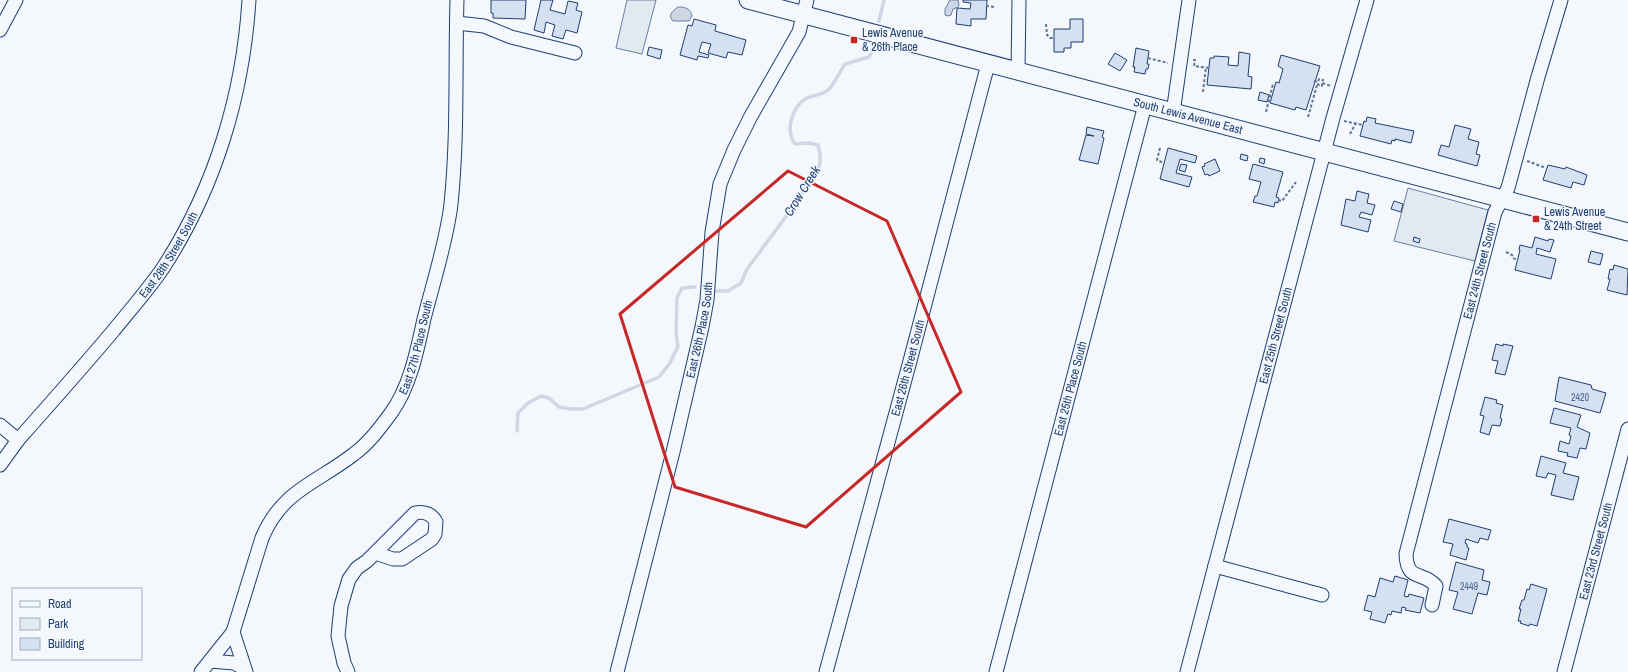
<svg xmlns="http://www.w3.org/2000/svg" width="1628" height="672" font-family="'Archivo Narrow',sans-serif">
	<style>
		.green { fill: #e3e9f0; stroke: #687fa3 }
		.water { fill: #cfd7e4; stroke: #687fa3 }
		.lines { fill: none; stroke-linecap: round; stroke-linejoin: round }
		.stream { stroke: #cfd7e4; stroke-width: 3.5 }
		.building { fill: #d5e0f0; stroke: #1d3f73 }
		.minor-casing { stroke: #1d3f73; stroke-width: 15 }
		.major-casing { stroke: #1d3f73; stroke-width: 19 }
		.path { stroke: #5e769c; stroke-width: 2; stroke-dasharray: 3 2; stroke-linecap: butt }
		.minor { stroke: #f4f7fb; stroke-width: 13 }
		.major { stroke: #f4f7fb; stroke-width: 17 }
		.marked { fill: none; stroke: #c62828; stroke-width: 3; stroke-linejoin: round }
		.poi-dot { fill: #c62828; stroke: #f4f7fb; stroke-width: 1.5 }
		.labels { text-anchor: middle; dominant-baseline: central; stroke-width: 3; stroke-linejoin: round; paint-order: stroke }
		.number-label { font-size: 10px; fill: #4b6792 }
		.poi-label { font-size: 12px; fill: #1d3f73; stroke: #f4f7fb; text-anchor: start }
		.street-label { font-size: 12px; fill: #1d3f73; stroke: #f4f7fb }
		.water-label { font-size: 13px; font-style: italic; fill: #1d3f73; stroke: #f4f7fb }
	</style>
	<rect width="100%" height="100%" fill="#f4f7fb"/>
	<path class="green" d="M627,0H656L642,54L616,48Z
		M1408,188L1488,210L1475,261L1394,241Z"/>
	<path class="water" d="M950,0H958L959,5L958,7L953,9L951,15L948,16L945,15V9Z
		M678,7C684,7 691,8 692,16L689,21H673C667,15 673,11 678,7Z"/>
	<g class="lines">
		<path class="stream" d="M879,21L884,0
			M712,291H728L741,283L747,269L796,203L815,174L820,164V154L818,145L808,143L795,144C785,130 792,106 807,98C814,95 822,95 828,90C833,87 840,71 845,64L869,57L873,50
			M517,431L518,413L528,403L541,396L549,398L559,407L571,409H583L659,377L670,363L678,346L676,333L677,298L682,288L695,287"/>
	</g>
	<path class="building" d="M491,0H526L525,19L493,18V13H491Z
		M541,0H553L550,10L565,14L568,1L578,3L576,10L582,12L577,33L566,30L563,39L552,36L555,25L546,22L544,33L534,30Z
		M963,0H987L986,19H971V26L956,24L957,8L970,9L971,3L963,2Z
		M694,19L716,25L715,31L746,40L742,55L728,52L726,58L708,53L711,44L702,42L699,52L709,55L708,58L698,56L697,60L680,55L688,25L692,26Z
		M1070,19H1083V42H1071V48H1064V52H1054V29H1070Z
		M649,47L662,50L660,59L647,55Z
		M1136,48L1149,51L1147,64H1149L1148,69H1146L1145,74L1134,72L1135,67H1133Z
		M1239,52L1250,54L1248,76L1252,77L1251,89L1207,85L1210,58H1214V56L1229,57L1228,65L1238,66Z
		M1115,53L1127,60L1120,71L1108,64Z
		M1281,55L1320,66L1306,110L1296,107L1295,110L1270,103L1276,82L1279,83L1283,69L1278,66Z
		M1260,92L1269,95L1267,102L1258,100Z
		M1367,117L1376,119L1375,123L1414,131L1411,143L1395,139V141L1392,140L1391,144L1360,136L1364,121L1366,122Z
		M1455,125L1471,129L1468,139L1479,142L1476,154L1480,155L1477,166L1438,155L1441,145L1449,147Z
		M1087,127L1104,131L1102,137L1104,138L1098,164L1079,160L1086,135L1094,136L1086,134Z
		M1168,148L1197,156L1195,163L1180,159L1176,173L1192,177L1189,187L1160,179Z
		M1241,154L1248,156L1247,161L1240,159Z
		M1260,158L1265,159L1264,164L1259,162Z
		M1215,159L1220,171L1209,176L1208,174L1205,175L1202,167L1205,166L1204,164Z
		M1181,164L1187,165L1185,172L1179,170Z
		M1253,164L1283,172L1276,197L1279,198L1278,203L1275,202L1274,207L1253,202L1255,196H1257L1261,182L1249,179Z
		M1548,165L1565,169L1566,167L1587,175L1584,185L1573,182L1571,188L1543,180Z
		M1357,191L1369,194L1367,203L1375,205L1372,215L1361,212L1359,217L1371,220L1368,232L1341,225L1346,199L1355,201Z
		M1394,201L1403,204L1401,212L1391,209Z
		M1414,237L1420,239L1419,243L1413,241Z
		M1535,237L1548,241L1549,239L1554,240L1550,252L1537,248L1536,254L1556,259L1551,279L1515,270L1520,250H1519L1520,245L1532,248Z
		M1591,251L1603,254L1600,265L1588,262Z
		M1614,265L1628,269L1627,295L1607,290L1610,279H1608L1610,269L1613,270Z
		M1496,344L1503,346V344L1513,346L1505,375L1495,373L1498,361L1492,360Z
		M1559,377L1591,385L1592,389L1606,393L1600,413L1555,401Z
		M1485,397L1497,400L1496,403L1503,405L1500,418L1502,419L1500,426L1492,425L1489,435L1480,432L1484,416L1480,415Z
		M1554,408L1581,415L1577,427L1590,433L1586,449L1580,448L1577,458L1567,456L1568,453L1558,451L1560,441L1569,444L1571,436L1569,435L1571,428L1550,423Z
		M1541,456L1566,463L1563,473L1579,477L1573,500L1551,495L1556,475L1548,473L1546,478L1536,476Z
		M1449,519L1491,530L1488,540L1480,538L1478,543L1466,539L1465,543L1467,544V547L1469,548L1466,560L1450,555L1453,544L1443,542Z
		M1456,562L1484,570L1482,580L1490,582L1487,595L1478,593L1472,614L1453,609L1458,592L1449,590Z
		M1395,576L1408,580L1404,596L1408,597L1409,594L1424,598L1420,613L1405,610L1406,608L1402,607L1401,613L1392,611L1391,615L1388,614L1385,623L1370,619L1372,612L1364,610L1368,595L1375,597L1380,578L1393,582Z
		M1531,584L1547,589L1537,626L1530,624L1529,626L1520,623L1521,621H1518L1521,609H1519L1522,600H1524L1527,589L1529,590Z"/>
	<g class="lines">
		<defs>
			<g id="minor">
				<path d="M457,23L484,26L511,37L575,53"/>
				<path d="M0,30L16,0"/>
				<path d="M1018,72L1019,0"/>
				<path d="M1173,113L1189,0"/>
				<path d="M0,425L18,440"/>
				<path id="s1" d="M0,465L18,440C50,404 82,368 114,330C130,310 148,290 163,268C215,188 243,95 249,0"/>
				<path d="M1215,566L1322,595"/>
				<path id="s2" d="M1432,605L1436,586C1423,570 1407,583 1406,554L1495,212L1508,188L1538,77L1561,0"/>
				<path d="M233,632L246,672"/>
				<path d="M210,661L234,663L245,669"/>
				<path id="s3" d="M201,672L233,632L262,538C282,490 317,483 354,454C369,443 380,428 391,413C410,387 417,351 424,319C433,283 447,240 451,204C458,136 455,68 457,0"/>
				<path d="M348,672L344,663L338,636L341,606L349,579L357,568L367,561L415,513C424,511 432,514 436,522L435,534L432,539L402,559H393L375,553"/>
				<path id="s4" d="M617,672L673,452L702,327L707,300L712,232L720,184L734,150L751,116L799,32L807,0"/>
				<path id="s5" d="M826,672L910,361L988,64"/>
				<path id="s6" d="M996,672L1145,105"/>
				<path id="s7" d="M1187,672L1333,118L1367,0"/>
				<path id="s8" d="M1564,672L1628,429"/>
			</g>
			<g id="major">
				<path id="s9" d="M748,0L1628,232"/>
			</g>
		</defs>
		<use href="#minor" class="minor-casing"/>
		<use href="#major" class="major-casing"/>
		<path class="path" d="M986,6L995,7
			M1046,24L1047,35L1050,38H1054
			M1148,58L1168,63
			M1193,60H1195L1194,66L1209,68
			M1314,81L1318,82L1319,79L1323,80L1322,83L1331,86
			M1317,84L1322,86V83
			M1203,92L1206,67
			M1266,112L1273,84
			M1308,117L1317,85
			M1344,121L1363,125
			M1350,134L1356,123
			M1160,148L1157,160L1164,163
			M1527,161L1546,168
			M1278,200L1282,201L1296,182
			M1506,252L1512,255L1513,258L1517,260"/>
		<use href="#minor" class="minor"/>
		<use href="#major" class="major"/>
	</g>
	<path class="marked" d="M788,171L887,221L961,392L806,527L675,487L620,314Z"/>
	<g class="poi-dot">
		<rect x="850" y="36" width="8" height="8" rx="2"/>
		<rect x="1532" y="215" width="8" height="8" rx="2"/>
	</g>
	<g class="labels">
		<g class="number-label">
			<text x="1580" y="397">2420</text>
			<text x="1469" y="586">2449</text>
		</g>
		<g class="poi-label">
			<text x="862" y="33">Lewis Avenue<tspan x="862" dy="14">&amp; 26th Place</tspan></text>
			<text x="1544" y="212">Lewis Avenue<tspan x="1544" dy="14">&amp; 24th Street</tspan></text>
		</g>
		<g class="street-label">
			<text stroke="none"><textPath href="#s9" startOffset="455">South Lewis Avenue East</textPath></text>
			<text stroke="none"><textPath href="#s1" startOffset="270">East 28th Street South</textPath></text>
			<text stroke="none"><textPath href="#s2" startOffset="360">East 24th Street South</textPath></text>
			<text stroke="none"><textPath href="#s4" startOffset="352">East 26th Place South</textPath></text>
			<text stroke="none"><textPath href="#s7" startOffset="348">East 25th Street South</textPath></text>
			<text stroke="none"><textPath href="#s3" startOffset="403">East 27th Place South</textPath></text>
			<text stroke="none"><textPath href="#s5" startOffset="315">East 26th Street South</textPath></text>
			<text stroke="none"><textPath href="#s6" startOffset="293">East 25th Place South</textPath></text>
			<text stroke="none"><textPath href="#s8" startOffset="125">East 23rd Street South</textPath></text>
		</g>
		<g class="water-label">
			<text transform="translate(802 191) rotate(-58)">Crow Creek</text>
		</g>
	</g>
	<rect x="12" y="588" width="130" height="72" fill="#f4f7fb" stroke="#9eadc5"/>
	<rect x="20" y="601" width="20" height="6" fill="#f4f7fb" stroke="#9eadc5"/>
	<text x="48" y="608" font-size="12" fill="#1d3f73">Road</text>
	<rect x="20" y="618" width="20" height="12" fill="#e3e9f0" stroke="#9eadc5"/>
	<text x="48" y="628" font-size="12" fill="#1d3f73">Park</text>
	<rect x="20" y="638" width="20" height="12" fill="#d5e0f0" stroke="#9eadc5"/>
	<text x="48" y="648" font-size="12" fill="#1d3f73">Building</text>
</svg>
